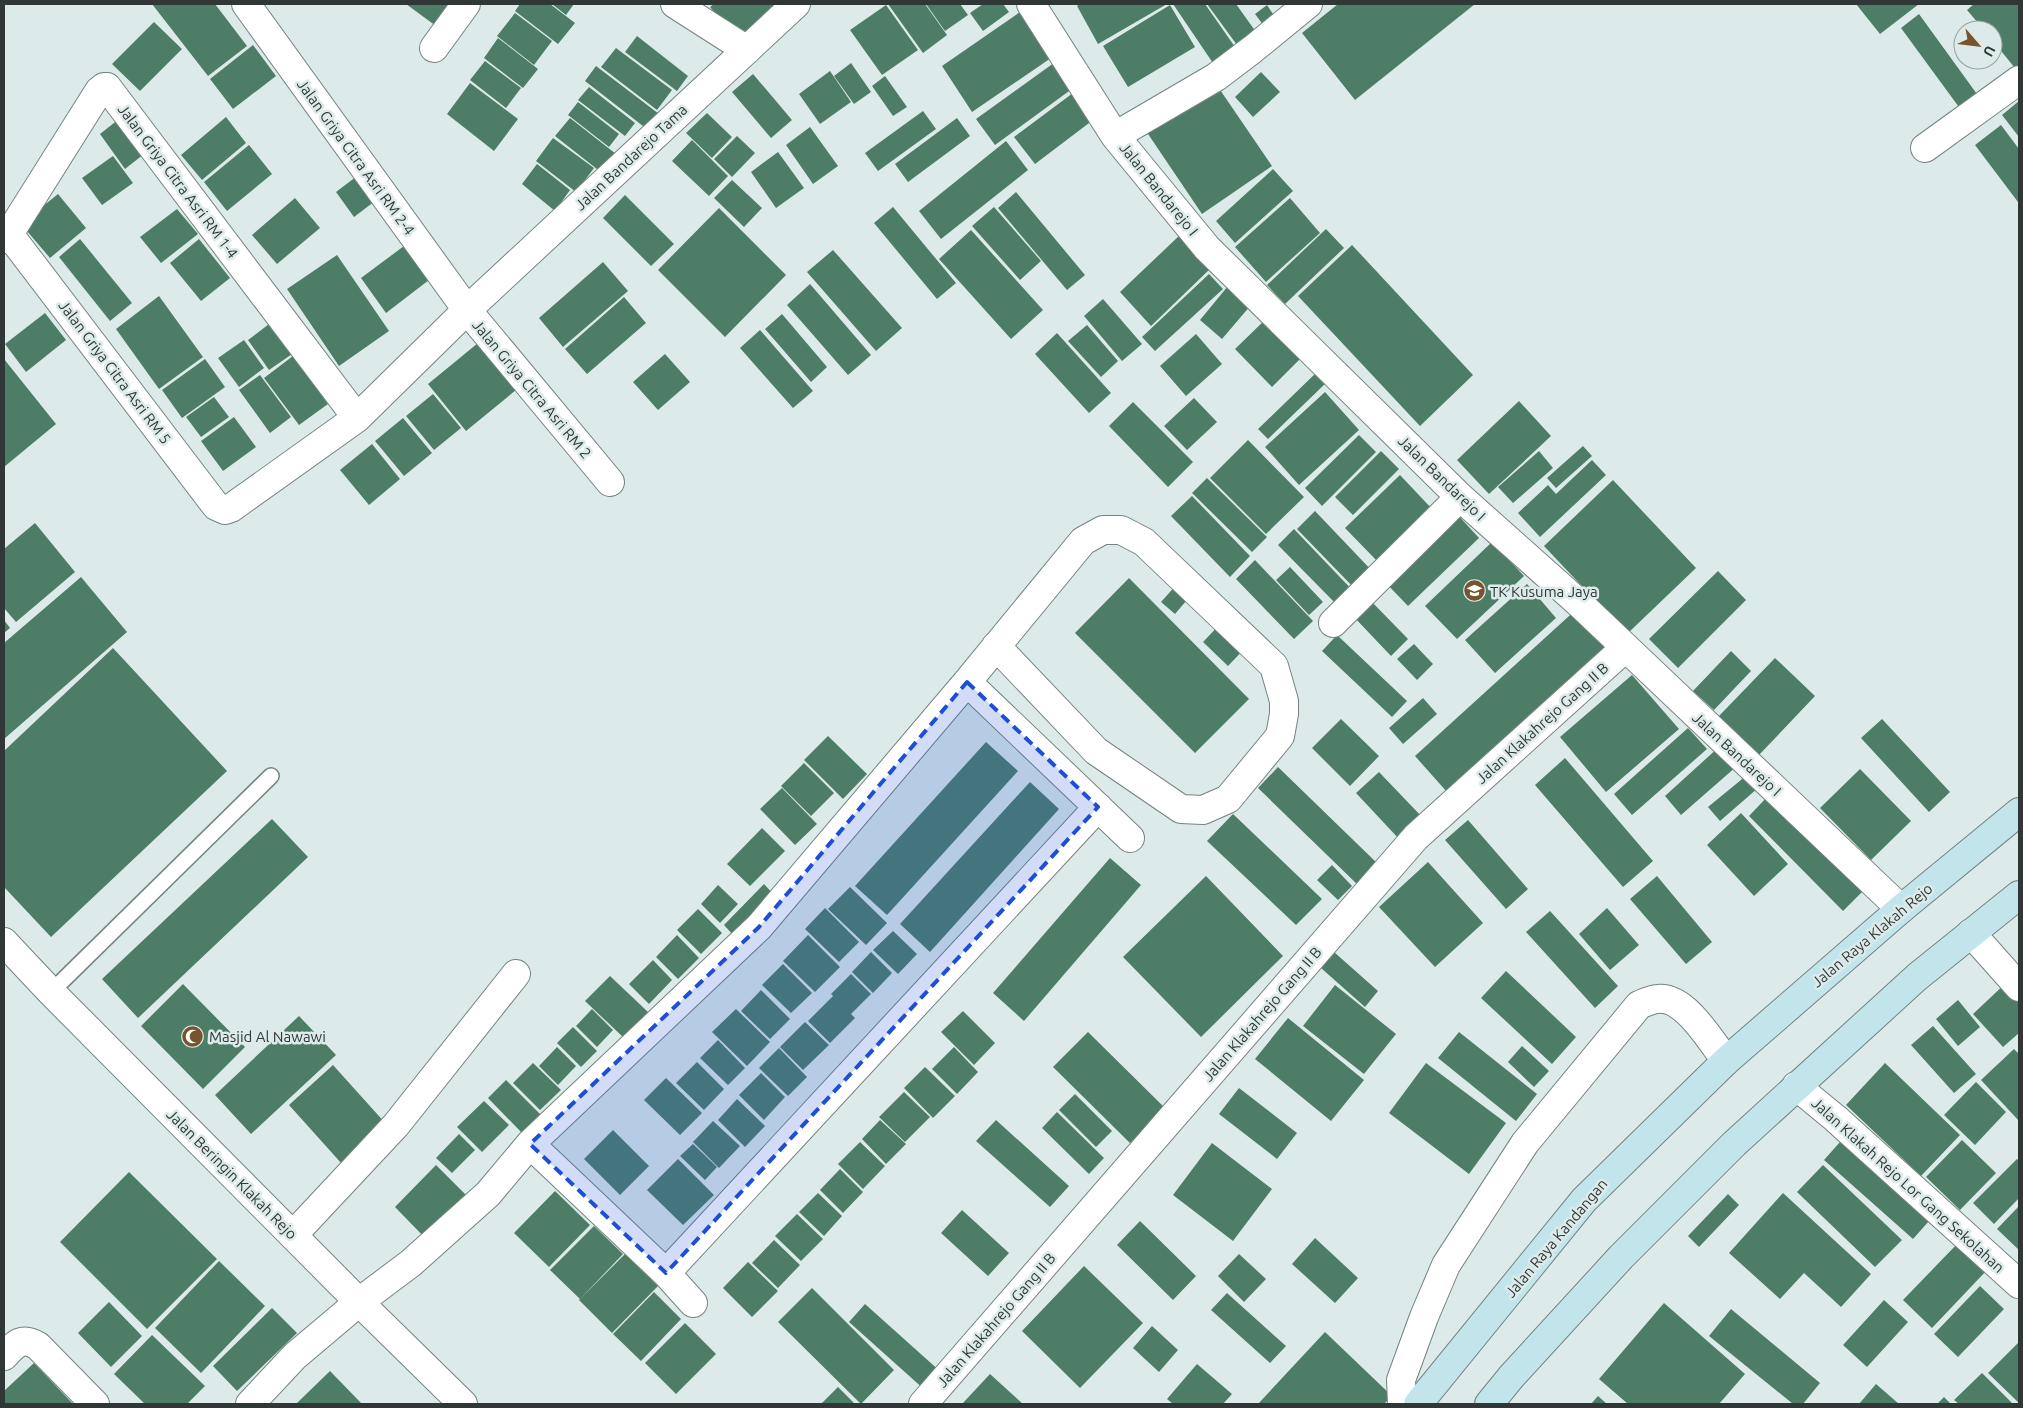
<svg xmlns="http://www.w3.org/2000/svg" width="2023" height="1408" font-family="Ubuntu,sans-serif">
	<style>
		.building { fill: #4e7d67 }
		.lines { fill: none; stroke-linecap: round; stroke-linejoin: round }
		.service-casing { stroke: #758381; stroke-width: 18 }
		.minor-casing { stroke: #758381; stroke-width: 30 }
		.tertiary-casing { stroke: #758381; stroke-width: 30 }
		.secondary-casing { stroke: #758381; stroke-width: 30 }
		.service { stroke: #fff; stroke-width: 15 }
		.minor { stroke: #fff; stroke-width: 28 }
		.tertiary { stroke: #fff; stroke-width: 28 }
		.secondary { stroke: #c2e5eb; stroke-width: 28 }
		.marked { fill: #1d4ed8; fill-opacity: 0.2; stroke: #1d4ed8; stroke-width: 4; stroke-dasharray: 10 6; stroke-linejoin: round }
		.labels { text-anchor: middle; dominant-baseline: central; stroke-width: 5; stroke-linejoin: round; paint-order: stroke }
		.street-label { font-size: 15px; fill: #313736; stroke: #dcebe9 }
		.poi-label { font-size: 15px; fill: #313736; stroke: #dcebe9; text-anchor: start }
	</style>
	<rect width="100%" height="100%" fill="#dcebe9"/>
	<path class="building" d="M152,4H215L247,46L208,76Z
		M406,4H453L436,26Z
		M520,4H550L575,23L558,44L515,11Z
		M552,4H574L566,15Z
		M714,4H778L737,39L710,7Z
		M888,4H925L947,35L923,53Z
		M926,4H960L968,15L945,31Z
		M983,4H1003L1009,12L983,31L970,13Z
		M1080,4H1167L1098,44L1077,6Z
		M1173,4H1205L1242,57L1219,72Z
		M1207,4H1236L1256,32L1237,45Z
		M1338,4H1475L1355,100L1302,33Z
		M1856,4H1919L1880,34Z
		M1974,4H2017L2019,7V73L1993,41V30H1984L1967,10Z
		M886,5L918,50L882,75L850,30Z
		M1170,5L1195,47L1128,87L1103,46Z
		M1267,5L1281,26L1270,34L1255,14Z
		M1020,12L1051,58L972,112L942,66Z
		M515,13L552,41L534,65L497,36Z
		M1919,14L1982,101L1964,114L1901,28Z
		M154,22L182,49L140,91L112,64Z
		M637,36L688,76L677,91L625,52Z
		M498,38L538,69L523,88L484,58Z
		M253,45L276,76L233,109L210,79Z
		M616,48L672,90L657,110L601,67Z
		M1058,60L1076,86L995,145L976,119Z
		M485,61L521,88L506,108L470,80Z
		M851,63L871,92L854,104L834,76Z
		M596,66L663,117L652,133L585,81Z
		M830,71L851,102L820,124L799,94Z
		M1261,72L1280,92L1253,117L1235,97Z
		M753,74L792,120L771,138L732,92Z
		M885,76L907,107L893,116L872,86Z
		M1214,81L1272,166L1202,214L1144,128Z
		M470,83L518,119L494,151L447,114Z
		M589,87L635,123L625,136L578,100Z
		M1073,93L1093,120L1035,164L1014,137Z
		M2019,101V137L2002,115Z
		M578,102L619,134L609,147L568,115Z
		M923,111L936,129L878,171L865,153Z
		M707,113L732,137L712,158L686,133Z
		M226,117L246,143L202,180L181,155Z
		M570,118L616,154L602,173L555,136Z
		M957,118L970,136L908,182L895,164Z
		M119,119L144,154L125,169L100,134Z
		M2001,125L2019,149L2018,202L1975,145Z
		M810,127L838,166L813,184L786,145Z
		M737,136L755,153L732,177L714,159Z
		M553,138L594,168L576,192L536,161Z
		M692,140L728,176L709,196L672,161Z
		M1006,141L1028,170L941,239L919,211Z
		M249,145L272,174L227,211L204,182Z
		M778,152L804,188L776,208L751,172Z
		M113,156L133,183L102,205L82,178Z
		M537,164L570,190L555,211L522,184Z
		M1273,169L1293,191L1235,243L1216,221Z
		M365,170L383,195L354,217L336,192Z
		M732,180L762,208L744,227L714,198Z
		M1016,192L1085,275L1067,290L998,208Z
		M58,194L86,228L50,258L21,224Z
		M625,195L674,244L651,266L603,218Z
		M295,198L320,228L277,264L252,235Z
		M1290,198L1320,233L1266,282L1235,247Z
		M893,207L956,283L937,299L874,223Z
		M994,207L1041,261L1020,280L972,226Z
		M719,208L786,275L725,337L658,270Z
		M177,209L198,234L161,263L140,237Z
		M1326,229L1344,248L1285,304L1267,285Z
		M971,230L1043,310L1011,339L939,259Z
		M1181,234L1212,267L1151,326L1120,292Z
		M80,239L132,303L110,321L59,257Z
		M199,239L230,278L201,301L170,263Z
		M1352,245L1473,375L1420,426L1298,296Z
		M404,246L429,280L386,313L361,278Z
		M833,250L902,328L876,351L807,272Z
		M337,255L389,331L339,366L287,289Z
		M603,262L628,291L563,347L539,318Z
		M1209,274L1223,289L1155,351L1142,337Z
		M810,284L871,355L848,375L787,305Z
		M1228,286L1251,305L1222,339L1200,320Z
		M159,296L203,357L159,389L116,329Z
		M624,297L646,323L587,374L565,349Z
		M1103,299L1142,344L1122,361L1084,316Z
		M45,313L66,340L26,372L5,344Z
		M782,314L827,367L811,382L765,329Z
		M1267,318L1303,356L1272,387L1235,349Z
		M273,321L295,352L269,370L248,340Z
		M1087,325L1118,361L1101,377L1068,341Z
		M760,330L813,391L793,408L740,348Z
		M1057,333L1111,393L1089,413L1035,354Z
		M1196,334L1222,364L1186,396L1160,366Z
		M244,340L264,368L239,387L218,358Z
		M478,343L516,390L466,431L428,384Z
		M665,354L690,382L658,410L633,382Z
		M293,356L328,404L299,425L264,378Z
		M4,359L56,424L4,467Z
		M205,359L225,387L182,418L162,390Z
		M1318,371L1328,381L1268,439L1258,429Z
		M260,375L291,417L270,433L239,390Z
		M1325,392L1359,430L1299,485L1265,447Z
		M433,394L461,428L434,450L406,416Z
		M214,397L229,417L201,437L186,417Z
		M1194,398L1217,422L1187,450L1164,426Z
		M1519,401L1551,436L1489,494L1457,460Z
		M1133,402L1193,462L1168,487L1109,426Z
		M234,417L256,447L223,471L201,441Z
		M403,418L432,453L404,476L375,441Z
		M1359,435L1376,452L1322,506L1305,488Z
		M1248,440L1304,497L1266,534L1210,478Z
		M372,444L400,479L369,505L340,470Z
		M1583,446L1592,456L1556,488L1547,478Z
		M1381,451L1399,469L1353,515L1335,497Z
		M1539,451L1553,468L1513,503L1498,487Z
		M1592,460L1606,475L1540,537L1518,513L1548,485L1556,494Z
		M1400,475L1434,511L1379,563L1345,528Z
		M1207,478L1267,537L1252,552L1192,493Z
		M1613,480L1696,568L1627,634L1544,546Z
		M1192,496L1250,556L1230,577L1171,516Z
		M1315,511L1375,574L1357,591L1297,529Z
		M1456,513L1479,538L1408,606L1385,582Z
		M35,523L75,572L16,622L4,608V549Z
		M1294,529L1357,595L1341,609L1278,545Z
		M1492,542L1524,576L1457,639L1425,606Z
		M1255,560L1313,621L1294,639L1236,579Z
		M1290,567L1323,602L1309,615L1276,580Z
		M1718,571L1746,600L1678,668L1649,639Z
		M81,577L127,632L4,739V643Z
		M1129,578L1249,699L1195,753L1075,633Z
		M1178,583L1192,594L1175,614L1161,602Z
		M1527,584L1556,618L1495,673L1465,640Z
		M1371,601L1408,639L1391,656L1354,617Z
		M1580,606L1620,650L1455,801L1415,756Z
		M4,620L10,628L4,633Z
		M1224,620L1249,644L1228,666L1203,642Z
		M1337,635L1407,701L1392,717L1322,651Z
		M1414,644L1433,664L1417,680L1397,659Z
		M113,648L227,771L51,937L4,887V751Z
		M1731,651L1751,671L1714,710L1693,691Z
		M1775,658L1815,696L1759,755L1719,716Z
		M1632,675L1679,729L1606,792L1560,737Z
		M1423,698L1437,714L1403,744L1389,728Z
		M1341,719L1379,756L1350,786L1312,748Z
		M1882,719L1950,792L1929,812L1861,738Z
		M1688,728L1707,749L1632,815L1614,794Z
		M828,736L867,774L843,799L804,760Z
		M986,742L1018,771L887,915L855,886Z
		M1720,746L1737,766L1681,815L1665,796Z
		M1565,758L1653,861L1623,887L1535,785Z
		M804,763L834,793L811,816L781,786Z
		M1278,767L1379,865L1359,886L1258,788Z
		M1860,769L1911,821L1871,860L1820,808Z
		M1379,772L1423,818L1400,840L1356,793Z
		M1747,775L1758,788L1720,821L1708,807Z
		M1030,782L1059,809L930,952L900,924Z
		M782,788L817,824L795,845L760,809Z
		M1768,796L1862,892L1843,911L1749,816Z
		M1741,813L1788,864L1754,896L1707,845Z
		M1233,814L1322,899L1296,925L1207,841Z
		M272,819L308,857L138,1018L102,979Z
		M1468,820L1528,889L1506,909L1445,840Z
		M762,828L785,851L750,886L727,864Z
		M1110,858L1141,885L1024,1021L993,993Z
		M1428,862L1483,923L1435,967L1379,907Z
		M1332,865L1352,886L1338,900L1317,880Z
		M1206,876L1283,956L1201,1037L1123,957Z
		M1657,876L1712,942L1686,964L1630,899Z
		M764,884L775,896L735,937L724,925Z
		M718,885L738,904L720,923L701,904Z
		M850,887L887,923L866,945L828,909Z
		M825,908L859,942L839,962L805,929Z
		M1607,908L1639,945L1610,970L1579,934Z
		M698,909L722,933L701,954L677,930Z
		M1550,911L1618,986L1595,1008L1526,932Z
		M893,931L917,954L898,974L873,950Z
		M677,935L699,958L678,979L656,957Z
		M808,935L840,967L815,992L783,961Z
		M871,952L892,973L873,993L852,972Z
		M1334,952L1378,991L1365,1007L1321,968Z
		M653,960L672,980L649,1004L629,984Z
		M783,964L812,993L791,1013L762,985Z
		M1506,971L1576,1037L1552,1064L1481,998Z
		M851,974L871,994L851,1014L855,1018L830,1043L808,1021L833,996L843,1005L831,994Z
		M610,976L648,1012L624,1038L585,1001Z
		M2007,982L2019,995V1033L2003,1047L1973,1014Z
		M183,984L245,1047L203,1089L141,1026Z
		M1335,985L1396,1034L1364,1074L1303,1026Z
		M761,990L790,1019L770,1039L741,1011Z
		M1958,1000L1980,1027L1958,1046L1936,1019Z
		M592,1009L613,1030L597,1047L576,1026Z
		M736,1009L770,1042L747,1066L712,1032Z
		M963,1011L995,1043L974,1065L941,1032Z
		M299,1016L336,1055L251,1134L215,1095Z
		M1288,1018L1364,1080L1331,1121L1255,1059Z
		M805,1022L829,1045L803,1070L780,1047Z
		M1933,1026L1976,1074L1954,1093L1911,1045Z
		M573,1027L597,1051L581,1067L557,1043Z
		M1088,1032L1165,1108L1130,1143L1053,1067Z
		M1459,1032L1537,1094L1516,1121L1438,1058Z
		M718,1040L745,1068L728,1085L700,1058Z
		M1522,1046L1549,1071L1534,1087L1508,1062Z
		M557,1047L576,1066L558,1085L539,1066Z
		M954,1047L978,1072L957,1094L932,1069Z
		M779,1048L807,1077L788,1096L759,1068Z
		M2014,1049L2019,1054V1121L1981,1080Z
		M697,1062L724,1089L704,1110L676,1083Z
		M533,1063L561,1090L540,1110L513,1083Z
		M1426,1063L1506,1123L1469,1174L1389,1113Z
		M1885,1063L1960,1135L1921,1176L1846,1105Z
		M333,1065L387,1125L342,1164L289,1105Z
		M925,1067L955,1096L933,1118L904,1088Z
		M761,1073L785,1097L764,1120L739,1095Z
		M666,1078L702,1113L680,1135L644,1100Z
		M506,1080L541,1115L522,1133L488,1098Z
		M1976,1082L2006,1112L1975,1145L1944,1115Z
		M1239,1088L1297,1133L1277,1159L1219,1114Z
		M904,1092L930,1117L905,1142L879,1117Z
		M1075,1094L1112,1131L1096,1147L1059,1110Z
		M737,1099L765,1126L745,1147L718,1120Z
		M484,1101L509,1125L482,1152L457,1127Z
		M1057,1112L1104,1158L1089,1174L1042,1128Z
		M880,1120L906,1144L886,1164L862,1139Z
		M996,1120L1069,1186L1050,1207L976,1141Z
		M713,1121L740,1146L719,1168L693,1142Z
		M613,1130L649,1166L620,1195L584,1159Z
		M1848,1133L1937,1212L1913,1239L1824,1160Z
		M459,1134L475,1150L452,1173L436,1158Z
		M1962,1140L1996,1173L1960,1210L1926,1177Z
		M860,1142L885,1166L863,1189L838,1164Z
		M1212,1143L1272,1189L1233,1241L1173,1195Z
		M693,1144L717,1167L705,1180L680,1156Z
		M678,1159L714,1195L683,1225L647,1190Z
		M2017,1159L2019,1161V1198L1994,1224L1973,1203Z
		M436,1165L472,1201L430,1243L395,1207Z
		M1823,1165L1902,1240L1875,1267L1797,1192Z
		M840,1169L863,1192L843,1213L820,1190Z
		M129,1172L217,1259L147,1329L60,1242Z
		M555,1191L590,1225L549,1267L514,1233Z
		M818,1193L842,1216L824,1236L799,1212Z
		M1783,1193L1871,1274L1841,1307L1804,1273L1780,1299L1729,1253Z
		M1728,1194L1739,1205L1699,1247L1688,1236Z
		M2019,1206V1250L1997,1229Z
		M962,1210L1009,1253L988,1276L941,1233Z
		M797,1214L823,1239L801,1261L775,1236Z
		M1140,1221L1196,1276L1173,1300L1117,1245Z
		M594,1226L623,1254L580,1299L550,1270Z
		M1315,1238L1358,1278L1335,1303L1292,1264Z
		M774,1240L800,1265L778,1288L752,1263Z
		M1959,1242L1987,1270L1932,1328L1903,1300Z
		M625,1254L658,1286L612,1333L579,1300Z
		M1239,1254L1266,1279L1244,1302L1218,1276Z
		M219,1261L265,1306L201,1373L155,1328Z
		M748,1262L778,1291L752,1317L723,1288Z
		M1084,1266L1143,1323L1080,1388L1022,1331Z
		M1980,1286L2004,1309L1958,1357L1934,1334Z
		M812,1288L894,1370L861,1404L778,1322Z
		M654,1292L681,1319L641,1361L613,1334Z
		M1227,1293L1286,1346L1270,1363L1211,1310Z
		M1884,1300L1908,1322L1867,1367L1843,1345Z
		M109,1302L142,1336L111,1367L78,1333Z
		M1664,1303L1745,1374L1719,1404H1628L1599,1379Z
		M865,1304L942,1373L926,1391L849,1322Z
		M272,1308L297,1333L237,1391L213,1366Z
		M1731,1309L1820,1383L1803,1404H1793L1709,1336Z
		M685,1323L716,1354L676,1394L645,1363Z
		M1152,1326L1178,1350L1159,1372L1133,1348Z
		M1325,1332L1392,1396L1384,1404H1258Z
		M152,1335L205,1386L187,1404H145L114,1374Z
		M2019,1342V1403L1988,1373Z
		M34,1363L73,1404H4V1391Z
		M1197,1364L1232,1394L1223,1404H1173L1167,1399Z
		M330,1371L362,1404H296Z
		M1982,1373L2013,1404H1959L1954,1400Z
		M990,1374L1023,1404H962Z
		M1876,1384L1899,1404H1859Z
		M838,1387L855,1404H821Z
		M1598,1396L1607,1404H1591Z
		M1944,1397L1951,1404H1937Z"/>
	<g class="lines">
		<defs>
			<path id="service" d="M51,992L271,776"/>
			<path id="minor" d="M246,4L467,310L610,482
				M675,4L747,50
				M1031,4L1115,136L1207,248L1460,497L1580,604L1901,909
				M434,48L466,4
				M1115,136L1216,77L1253,49L1308,4
				M1925,148L2019,80
				M9,234L216,506L225,510L231,508L357,418L467,310L796,4
				M4,239L9,234L99,91L104,87H107L357,418
				M1333,623L1460,497
				M967,682L1130,838
				M1971,933L2019,987
				M1796,1086L1835,1118L2019,1284
				M530,1144L666,1273L693,1303
				M293,1235L396,1125L516,974
				M666,1273L1098,807
				M4,1356C15,1344 22,1336 38,1346L95,1404
				M250,1404L295,1356L359,1302L411,1263L488,1194L530,1144L759,927L967,682L1083,541L1103,530H1121L1144,542L1274,666L1284,701V714L1280,736L1228,799L1203,810L1181,809L1096,751L996,646
				M923,1404L1416,837L1625,648
				M1402,1404L1401,1380L1424,1317L1446,1265L1525,1143L1639,1005C1644,1003 1652,999 1658,999C1685,996 1711,1041 1726,1061"/>
			<path id="tertiary" d="M4,942L51,992L359,1302L463,1404"/>
			<path id="secondary" d="M1418,1404L1584,1200L1726,1061L1901,909L2019,812
				M1489,1404L1511,1377L1621,1257L1734,1144L1917,977L2019,895"/>
		</defs>
		<use href="#service" class="service-casing"/>
		<use href="#minor" class="minor-casing"/>
		<use href="#tertiary" class="tertiary-casing"/>
		<use href="#secondary" class="secondary-casing"/>
		<use href="#service" class="service"/>
		<use href="#minor" class="minor"/>
		<use href="#tertiary" class="tertiary"/>
		<use href="#secondary" class="secondary"/>
	</g>
	<path class="marked" d="M967,682L1098,807L666,1273L530,1144L759,927Z"/>
	<defs>
		<symbol id="school-disc" viewBox="-11 -11 22 22"><circle r="9.5" fill="#78542e" stroke="#dcebe9"/><path d="M0-5L7-2L0 1L-7-2ZM-4 1L0 2.5L4 1V4Q0 6-4 4Z" fill="#fff"/></symbol>
		<symbol id="mosque-disc" viewBox="-11 -11 22 22"><circle r="9.5" fill="#78542e" stroke="#dcebe9"/><path d="M3.5-4.9A6 6 0 1 0 3.5 4.9A5 5 0 1 1 3.5-4.9Z" fill="#fff"/></symbol>
	</defs>
	<g fill-rule="evenodd">
		<use href="#school-disc" x="1462" y="578" width="25" height="25"/>
		<use href="#mosque-disc" x="180" y="1024" width="25" height="25"/>
	</g>
	<g class="labels">
		<g class="street-label">
			<text transform="translate(356 157) rotate(54)">Jalan Griya Citra Asri RM 2-4</text>
			<text transform="translate(631 157) rotate(-43)">Jalan Bandarejo Tama</text>
			<text transform="translate(178 181) rotate(53)">Jalan Griya Citra Asri RM 1-4</text>
			<text transform="translate(1159 189) rotate(51)">Jalan Bandarejo I</text>
			<text transform="translate(115 372) rotate(53)">Jalan Griya Citra Asri RM 5</text>
			<text transform="translate(532 389) rotate(50)">Jalan Griya Citra Asri RM 2</text>
			<text transform="translate(1442 478) rotate(44)">Jalan Bandarejo I</text>
			<text transform="translate(1542 723) rotate(-42)">Jalan Klakahrejo Gang II B</text>
			<text transform="translate(1737 754) rotate(43)">Jalan Bandarejo I</text>
			<text transform="translate(1872 935) rotate(-40)">Jalan Raya Klakah Rejo</text>
			<text transform="translate(1262 1014) rotate(-49)">Jalan Klakahrejo Gang II B</text>
			<text transform="translate(232 1174) rotate(45)">Jalan Beringin Klakah Rejo</text>
			<text transform="translate(1908 1185) rotate(42)">Jalan Klakah Rejo Lor Gang Sekolahan</text>
			<text transform="translate(1556 1238) rotate(-50)">Jalan Raya Kandangan</text>
			<text transform="translate(996 1320) rotate(-49)">Jalan Klakahrejo Gang II B</text>
		</g>
		<g class="poi-label">
			<text x="1490" y="591">TK Kusuma Jaya</text>
			<text x="209" y="1036">Masjid Al Nawawi</text>
		</g>
	</g>
	<rect width="2023" height="1408" fill="none" stroke="#313736" stroke-width="10"/>
	<g transform="translate(1978 45) rotate(118)"><circle r="24" fill="#dcebe9" stroke="#98a3a1"/>
	<path d="M0-4L9 19L0 12L-9 19Z" fill="#78542e"/>
	<text y="-8" font-size="14" font-weight="bold" text-anchor="middle" fill="#313736">U</text>
	</g>
</svg>
